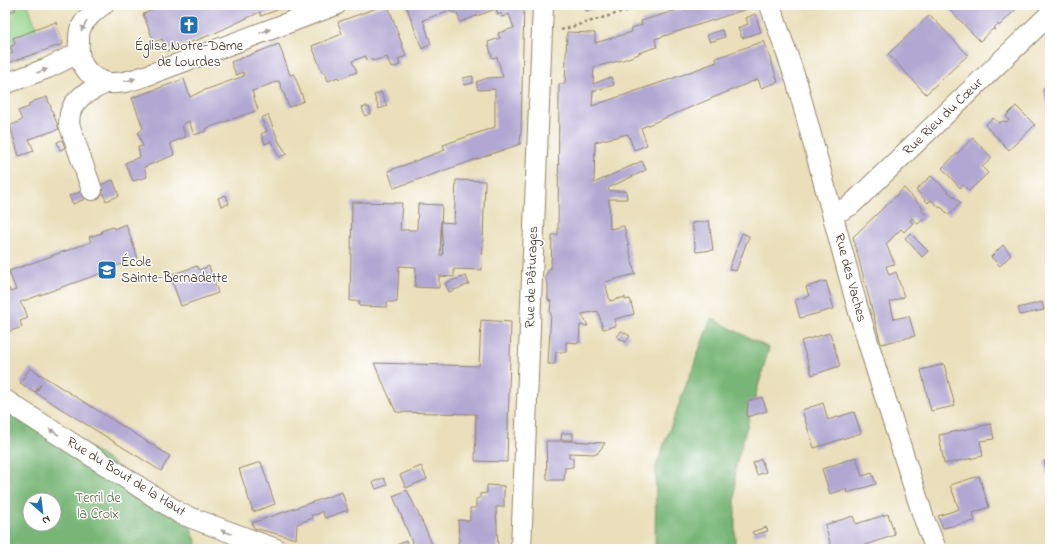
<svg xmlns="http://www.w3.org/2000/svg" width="1055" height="554" font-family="'Indie Flower',sans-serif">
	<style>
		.green { fill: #95d48b; stroke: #687f54 }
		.forest { fill: #78b677; stroke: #5a704a; fill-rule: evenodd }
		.building { fill: #b1a7d2 }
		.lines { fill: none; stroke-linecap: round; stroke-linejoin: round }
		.minor-casing { stroke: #92846c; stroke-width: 22 }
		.path { stroke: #92846c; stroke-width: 2.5; stroke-dasharray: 3 3; stroke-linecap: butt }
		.minor { stroke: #fff; stroke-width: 20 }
		.oneway { fill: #a79f9a }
		.labels { text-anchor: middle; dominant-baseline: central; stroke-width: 3; stroke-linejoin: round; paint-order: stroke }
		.poi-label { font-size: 14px; fill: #3b2a1e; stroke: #fff }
		.street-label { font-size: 14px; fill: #3b2a1e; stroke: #fff }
		.park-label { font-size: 14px; fill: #565d3f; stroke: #fff }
	</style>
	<rect width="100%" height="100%" fill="#fff"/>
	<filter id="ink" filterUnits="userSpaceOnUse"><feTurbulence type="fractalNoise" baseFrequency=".025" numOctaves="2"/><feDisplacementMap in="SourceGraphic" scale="8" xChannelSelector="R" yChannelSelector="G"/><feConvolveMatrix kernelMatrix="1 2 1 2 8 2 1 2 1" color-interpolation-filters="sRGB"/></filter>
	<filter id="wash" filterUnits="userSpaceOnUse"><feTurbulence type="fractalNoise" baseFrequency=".012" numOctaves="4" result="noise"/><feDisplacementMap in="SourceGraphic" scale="16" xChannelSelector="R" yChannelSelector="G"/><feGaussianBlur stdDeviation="0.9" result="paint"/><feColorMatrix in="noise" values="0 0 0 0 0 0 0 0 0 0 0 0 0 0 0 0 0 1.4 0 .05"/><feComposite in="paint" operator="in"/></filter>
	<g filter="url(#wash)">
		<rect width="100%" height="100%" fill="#eadfba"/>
		<path class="green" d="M5,5H28L37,30L36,53L5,64Z"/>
		<path class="forest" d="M711,318L769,348L735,469V549H655L656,466Z
			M5,390L185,512L199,549H5ZM30,500H54V524H30Z"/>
		<g id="blocks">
			<path class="building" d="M5,5H13L16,10L6,13Z
				M151,5H275L277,10L261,16L260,12L213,34L167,51L162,39L154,42L143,14L153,10Z
				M385,5H388L406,56L398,59L400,65L391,68L387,57L372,61L371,59L367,60L366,56L352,61L357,72L339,79L338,77L328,81L325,72H322L312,46L342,34L338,22Z
				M406,5H524L521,132L520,144L394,188L388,171L445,150L443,145L495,127V89L478,90L476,82L488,78L503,77L497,57L493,58L492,57L488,42L500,38L498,33L514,28L509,14L502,17L501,13L498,15L496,9L460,22L457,13L447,11L423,20L431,44L422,49Z
				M584,5H607L586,11Z
				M701,5H753V7L655,39L657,47L638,53L639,54L623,60L594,67L593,84L611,77L614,85L593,91L592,106L671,79L717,62L716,58L764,41L778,82L761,88L758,79L641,128L647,145L634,150L628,134L595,142L594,183L642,161L646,170L608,188L609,191H626L627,199H609L610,229L624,226L635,274L605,282L610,301L625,297V300L630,299L634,314L615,319L616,326L603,329L598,311L582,314L588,326L580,325L579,343L566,342V352H556L555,364H548L551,313H550L551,301L548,300V284L546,281V275L549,269H551L552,235H558L559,84H565L567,32L595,33V43L632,32L631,28L642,25L641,21L684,8L685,10Z
				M945,5H1018L1016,7L1017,8L999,26L998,24L994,28L995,30L993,29L980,41Z
				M755,14L761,32L742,38L738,28L748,24L746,18Z
				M930,15L968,55L926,94L888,54Z
				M56,22L63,44L5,64V56L13,53L10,47L15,44L13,38Z
				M722,30L725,37L710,42L707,35Z
				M279,44L290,75L294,74L304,101L289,107L279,81L252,91L258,110L205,129L206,131L194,135L189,121L182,125L186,137L170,143L174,155L144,167L147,177L133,181L125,163L140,157L138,147L143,146L138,133L143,128L132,98L184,79L190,97L202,91L244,76L243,72L236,75L231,62Z
				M473,76V83L464,85L463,78Z
				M1050,87V106L1048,107L1043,89Z
				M381,92L387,106L379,109L374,95Z
				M47,97L59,129L29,139L34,151L19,156L10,126L22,120L18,111L29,107V104L34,101Z
				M367,106V108L369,107L371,113L365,116L362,108Z
				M1016,106L1035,125L1009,150L985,125L993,118L999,123L1003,121L1007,122L1009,120L1006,116Z
				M268,115L279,142L287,154L279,157L271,141L265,144L261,134L267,131L261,118Z
				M973,138L992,158L982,167L988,173L969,191L963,185L960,188L942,168Z
				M62,140L65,148L60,150L57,142Z
				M931,176L961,203L949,215L941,207L940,208L931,200L928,203L916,190Z
				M113,180L119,196L106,201L100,185Z
				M456,180L485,181L482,270L454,269V277L439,276V288L415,287L416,267L399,266L397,302H387V307L359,306L360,301H350L352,202L402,203L400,230H417L418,204L442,205L440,255H443L441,222L454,223Z
				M904,188L923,208L921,210L927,216L918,224L912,218L910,221L913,223L904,232L901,229L886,244L895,264L886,266L889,275L896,272L904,297L890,302L894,319L909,316L915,336L881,344L853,237Z
				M85,190L86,193L84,196L85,199L73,204L69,196Z
				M226,195L229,204L221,206L218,198Z
				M709,221L713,250L696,252L692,223Z
				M126,224L138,259L104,270L105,272L20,302L23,307H24L28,318L20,321L22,327L5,333V290L9,288L10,292L16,290L9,271L91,242L89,237L102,233L101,231L113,227L114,229Z
				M742,233L749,236L736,271L729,269Z
				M910,233L928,251L922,257L905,238Z
				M1003,245L1011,255L1000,266L991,257Z
				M197,266L199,270L209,266L218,293L181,306L170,275Z
				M466,276L469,284L449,292L445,283Z
				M826,281L834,309L800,318L795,300L809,296L806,287Z
				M1042,302L1044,310L1020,315L1018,308Z
				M481,320L511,322L507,462L475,461L476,414L396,412L374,363L479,366Z
				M621,331L630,336L626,342L617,337Z
				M830,333L840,366L812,375L801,341Z
				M944,364L955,406L931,411L921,370Z
				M30,368L170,456L161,471L36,393L41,384L35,392L20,383Z
				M762,397L767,411L747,417L748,401Z
				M823,403L828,420L854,412L861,433L814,448L802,410Z
				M991,424L994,439L980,441L983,456L944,464L939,435Z
				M562,433H573V440H561Z
				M546,441H569L605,443L597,454L569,453V458H573V467L565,468L564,480H547Z
				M856,457L862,476L872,473L876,484L847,493L846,489L830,494L822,469Z
				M761,459L766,472L757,475L753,463Z
				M1050,459V474L1047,475L1044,461Z
				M261,462L275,504L253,512L239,469Z
				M421,466L427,479L406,488L400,475Z
				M979,476L989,507L973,513L975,521L943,528L938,516L959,509L950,485Z
				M384,478L387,485L376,489L373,482Z
				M487,485L504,486V507H496L498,549H458V542L459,541L458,520L470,521V508H476V499L480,498V494L487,493Z
				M407,490L427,532L434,549H415L393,496Z
				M342,492L348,511H345L325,518L322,511L318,514L311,515L313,518L297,524L296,539L254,528L252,523Z
				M888,514L895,535L863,546V547L857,549H832L825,525L853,516L856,524Z
				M766,527L768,531L754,535L752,532Z
				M406,541L411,549H398L397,545Z"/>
		</g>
	</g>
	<g filter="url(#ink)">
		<use href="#blocks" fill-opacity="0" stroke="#92846c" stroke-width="1"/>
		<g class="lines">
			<defs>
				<path id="minor" d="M103,5C96,9 83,21 80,30C79,33 79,39 79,42C77,61 86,76 105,82C118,86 136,79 148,75L336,5
					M770,5L797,83L856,302L877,372L924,519L936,549
					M5,84L48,68L78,53
					M92,190L69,124L70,113L74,104L82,96L92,90L106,83
					M832,213L842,210L851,205L1050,14
					M5,400L181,514L276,549
					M521,549L543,5"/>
			</defs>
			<use href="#minor" class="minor-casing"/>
			<path class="path" d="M561,30L646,5"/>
			<use href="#minor" class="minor"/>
		</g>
		<defs><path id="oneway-solid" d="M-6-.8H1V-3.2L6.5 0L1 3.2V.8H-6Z"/></defs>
		<g class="oneway">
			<use href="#oneway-solid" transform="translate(84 26) rotate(121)"/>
			<use href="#oneway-solid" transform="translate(265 31) rotate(-21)"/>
			<use href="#oneway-solid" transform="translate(42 71) rotate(-20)"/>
			<use href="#oneway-solid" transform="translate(130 80) rotate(-15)"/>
			<use href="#oneway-solid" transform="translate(54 432) rotate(-147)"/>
			<use href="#oneway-solid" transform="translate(226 532) rotate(-160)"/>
		</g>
	</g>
	<defs>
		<symbol id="church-square" viewBox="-11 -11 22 22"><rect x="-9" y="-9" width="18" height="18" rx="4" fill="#1f6fb2" stroke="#fff"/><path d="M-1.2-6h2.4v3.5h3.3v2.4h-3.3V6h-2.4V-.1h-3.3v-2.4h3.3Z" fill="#fff"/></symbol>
		<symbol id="school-square" viewBox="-11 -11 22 22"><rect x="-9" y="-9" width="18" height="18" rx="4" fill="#1f6fb2" stroke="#fff"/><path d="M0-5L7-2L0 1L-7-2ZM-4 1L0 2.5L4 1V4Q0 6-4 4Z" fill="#fff"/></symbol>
	</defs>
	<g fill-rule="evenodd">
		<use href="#church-square" x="178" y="14" width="22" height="22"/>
		<use href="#school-square" x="96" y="259" width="22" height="22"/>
	</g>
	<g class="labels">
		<g class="poi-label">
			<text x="189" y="46">Église Notre-Dame<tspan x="189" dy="16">de Lourdes</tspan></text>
			<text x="121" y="262" text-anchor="start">École<tspan x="121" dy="16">Sainte-Bernadette</tspan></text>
		</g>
		<g class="street-label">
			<text transform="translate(943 117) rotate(-44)">Rue Rieu du Cœur</text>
			<text transform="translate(532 277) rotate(-88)">Rue de Pâturages</text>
			<text transform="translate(850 278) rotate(75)">Rue des Vaches</text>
			<text transform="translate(126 477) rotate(32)">Rue du Bout de la Haut</text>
		</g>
		<g class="park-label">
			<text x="98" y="498">Terril de<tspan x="98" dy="16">la Croix</tspan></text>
		</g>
	</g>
	<rect width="1055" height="554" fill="none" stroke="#fff" stroke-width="20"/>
	<g transform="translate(42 512) rotate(152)"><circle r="19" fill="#ffffff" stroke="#b1aaa5"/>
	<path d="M0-3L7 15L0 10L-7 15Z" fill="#1f6fb2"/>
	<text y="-6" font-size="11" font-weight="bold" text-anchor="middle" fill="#3b2a1e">N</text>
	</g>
</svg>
